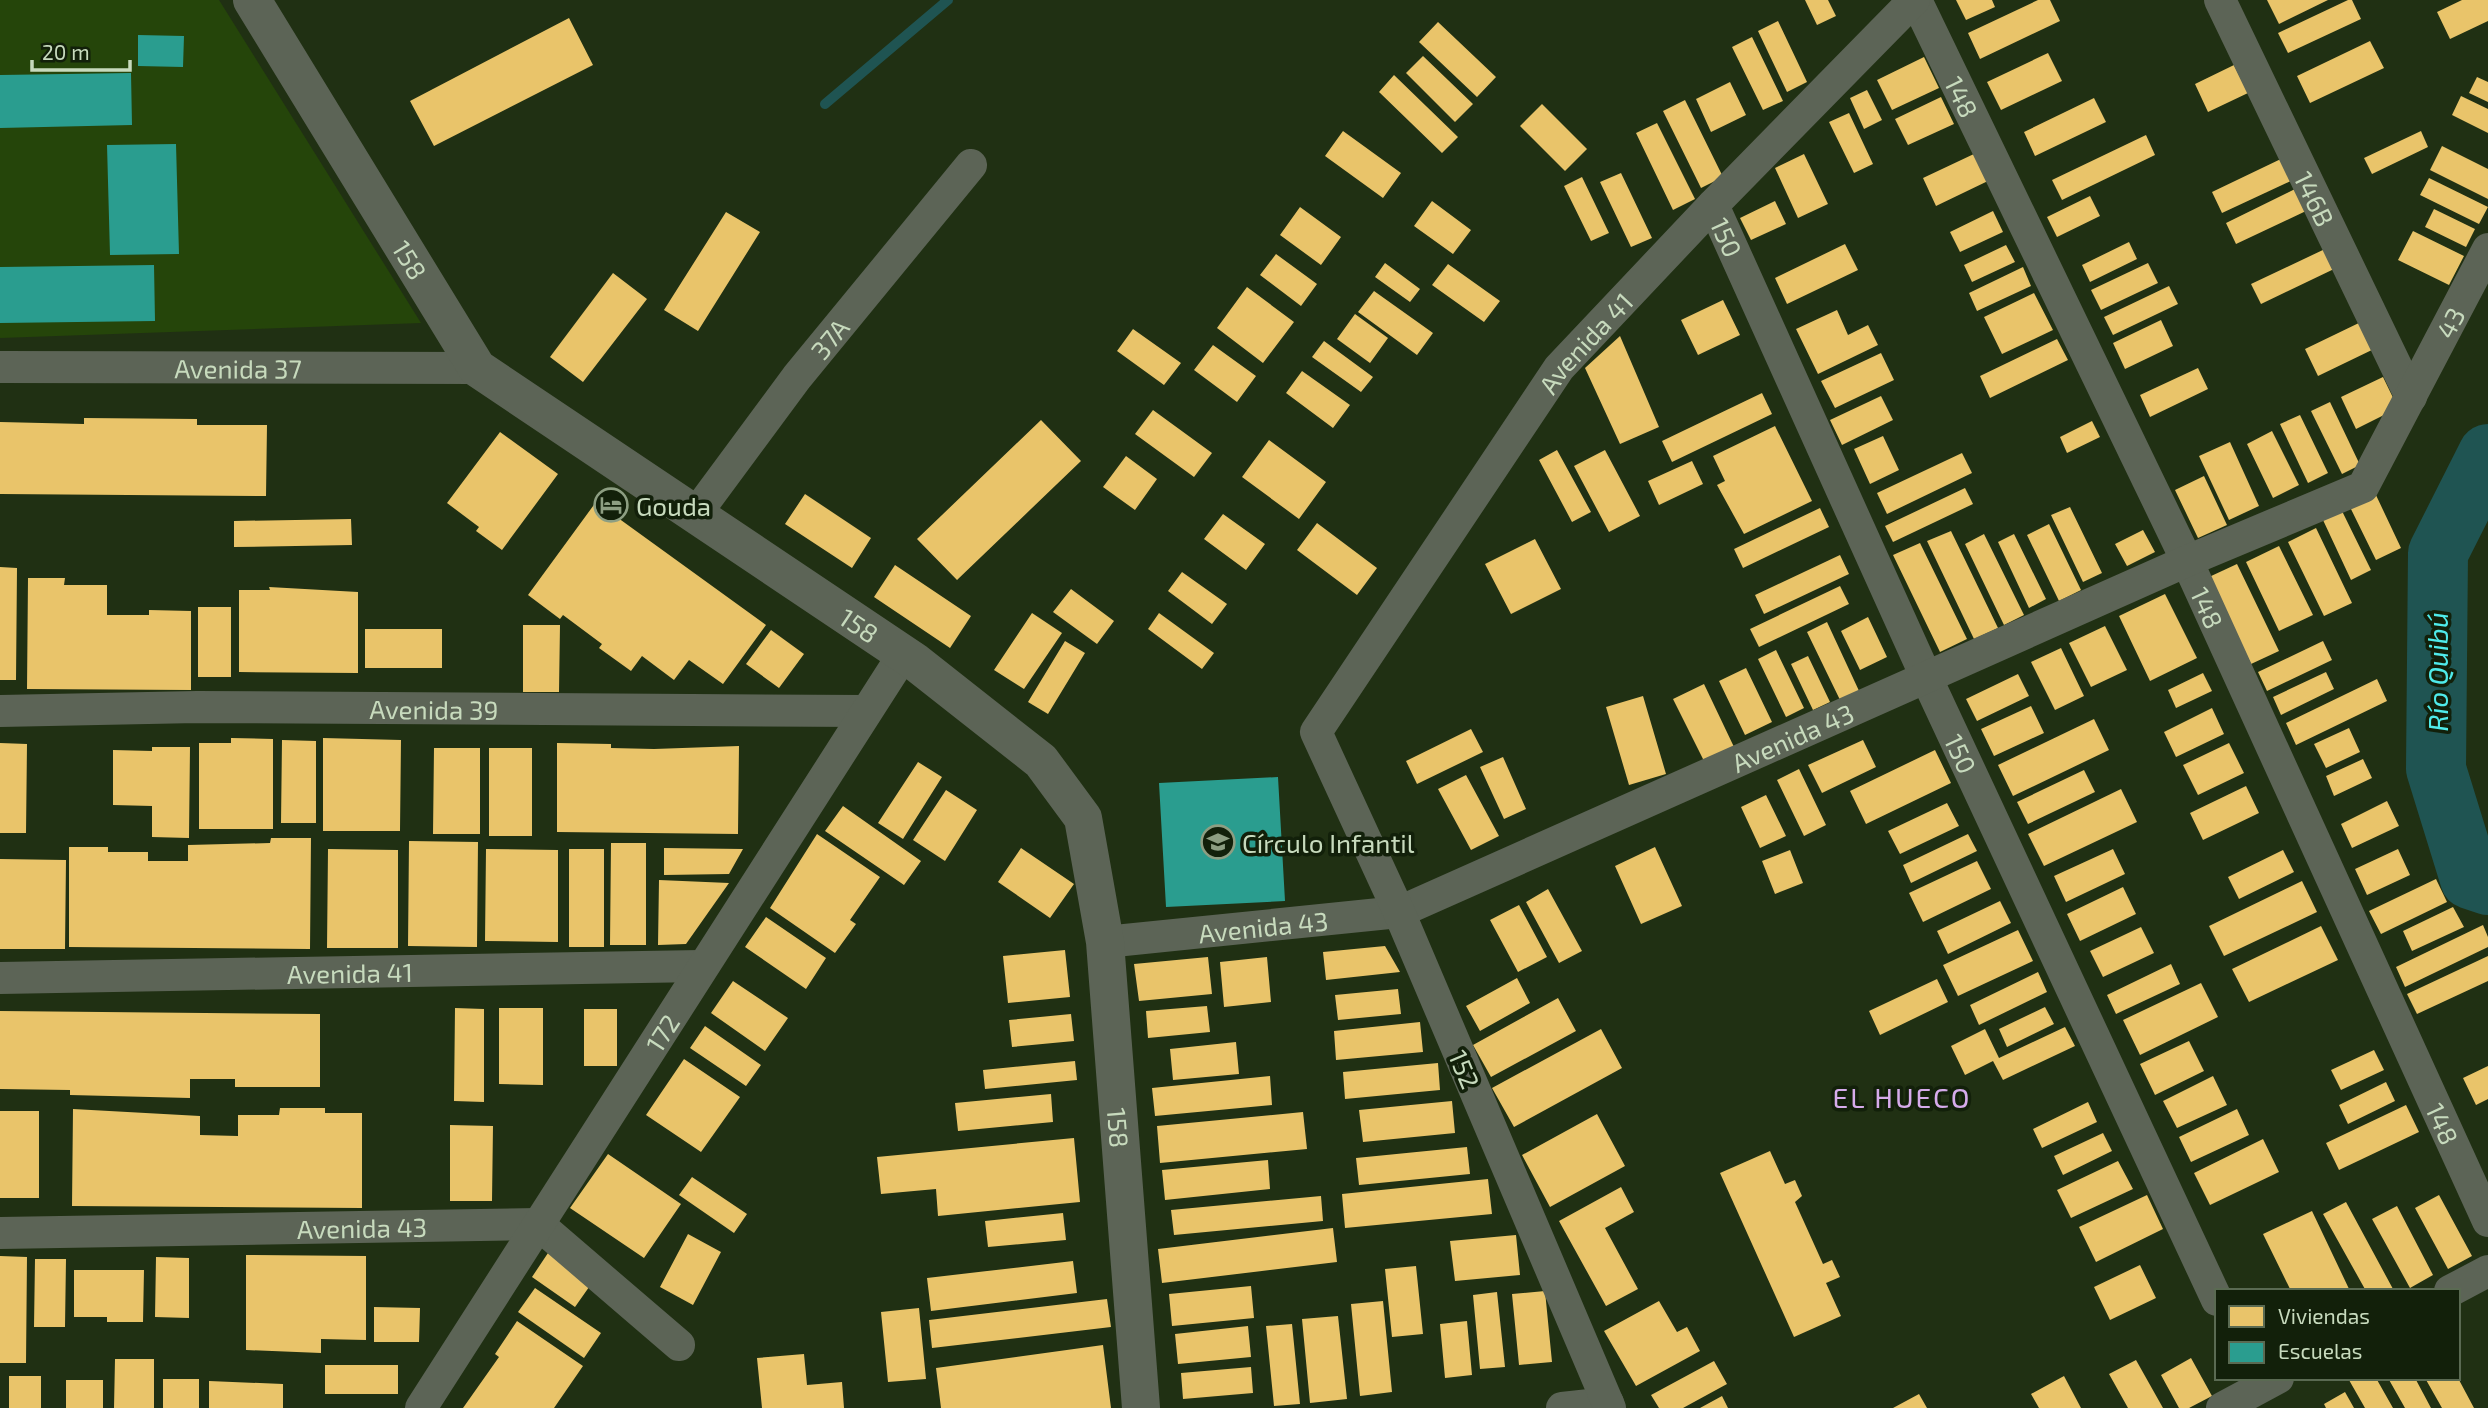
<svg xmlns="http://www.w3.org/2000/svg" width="2488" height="1408" font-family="'Exo 2',sans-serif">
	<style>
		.built { fill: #25450a }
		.homes { fill: #e9c46a }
		.schools { fill: #2a9d8f }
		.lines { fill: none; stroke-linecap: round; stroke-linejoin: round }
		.stream { stroke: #1f5452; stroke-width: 10 }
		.river { stroke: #1f5452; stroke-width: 60 }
		.minor { stroke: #5c6456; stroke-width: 32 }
		.tertiary { stroke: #5c6456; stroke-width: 38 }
		.labels { text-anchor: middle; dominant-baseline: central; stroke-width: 7; stroke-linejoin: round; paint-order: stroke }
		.street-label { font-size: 26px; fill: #c7dabd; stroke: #12200a }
		.poi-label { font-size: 26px; fill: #c7dabd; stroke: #12200a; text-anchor: start }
		.water-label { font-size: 28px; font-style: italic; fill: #4febea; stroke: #12200a }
		.neighbourhood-label { font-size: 28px; letter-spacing: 2px; fill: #d6abeb; stroke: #12200a }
	</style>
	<rect width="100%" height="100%" fill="#203013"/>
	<path class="built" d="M0,0H219L421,323L0,338Z"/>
	<path class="homes" d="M1805,0H1828L1836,16L1817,25Z
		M1956,0H1992L1995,7L1966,20Z
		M2038,0H2050L2060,21L1980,59L1968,33Z
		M2267,0H2328L2279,24Z
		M2348,0H2352L2361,19L2288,53L2278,33Z
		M2462,0H2488V21L2450,39L2437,12Z
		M569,18L593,65L434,146L410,101Z
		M1778,21L1807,82L1787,92L1758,31Z
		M1438,22L1496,77L1477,97L1419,42Z
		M1752,37L1783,101L1763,110L1732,47Z
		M2370,41L2384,68L2310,103L2297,76Z
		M2048,53L2062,81L2001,110L1987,82Z
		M1423,56L1473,104L1455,122L1406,73Z
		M1924,57L1939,88L1892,110L1877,80Z
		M2234,65L2248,93L2208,112L2195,84Z
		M1394,75L1458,137L1442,153L1379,92Z
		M2477,77L2488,82V102L2469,93Z
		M1730,82L1746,115L1711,132L1696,99Z
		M1867,90L1882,120L1864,129L1850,98Z
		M2461,96L2488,109V133L2452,115Z
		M1941,97L1954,124L1908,145L1895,119Z
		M2094,98L2106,122L2035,156L2024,132Z
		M1685,100L1723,177L1701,188L1663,111Z
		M1542,104L1587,149L1565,171L1520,126Z
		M1849,113L1873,164L1854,173L1829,122Z
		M1657,123L1695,199L1673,210L1636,133Z
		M1343,131L1401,173L1383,198L1325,156Z
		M2421,131L2428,147L2372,174L2364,158Z
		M2146,135L2155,155L2062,200L2052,180Z
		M2442,146L2488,169V199L2430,170Z
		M1976,153L1990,180L1936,206L1923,178Z
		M1804,154L1828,204L1798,218L1775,168Z
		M2285,157L2295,179L2222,213L2212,192Z
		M1621,173L1652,238L1631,247L1600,182Z
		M1582,177L1609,233L1591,241L1564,186Z
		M2429,178L2488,207L2479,224L2420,195Z
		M2295,189L2306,211L2236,244L2226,223Z
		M2090,196L2100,216L2057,237L2047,217Z
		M1432,201L1471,230L1453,254L1414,226Z
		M1775,201L1786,224L1751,240L1740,218Z
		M1300,207L1341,237L1321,265L1280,235Z
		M2434,209L2475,229L2466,247L2425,227Z
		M1993,211L2003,232L1960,252L1950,232Z
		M726,212L760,232L698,331L664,310Z
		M2413,231L2464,256L2449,285L2398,260Z
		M2129,242L2137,259L2090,282L2082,265Z
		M1845,244L1858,270L1787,304L1775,278Z
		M2006,245L2015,262L1972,282L1964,265Z
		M2325,249L2334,269L2261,304L2251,284Z
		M1276,254L1317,284L1301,306L1260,275Z
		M1385,263L1420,289L1410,302L1375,277Z
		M2148,263L2158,283L2101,310L2091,290Z
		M1448,264L1500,301L1484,322L1432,285Z
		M2023,267L2031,286L1977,311L1969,293Z
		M613,273L647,299L583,382L550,357Z
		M2169,286L2178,304L2113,335L2104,317Z
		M1247,287L1294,322L1263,363L1217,328Z
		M1374,291L1433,333L1417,355L1358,312Z
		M2034,293L2053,330L2002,354L1984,317Z
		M1723,300L1740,335L1698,355L1681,320Z
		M1837,310L1848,335L1868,325L1878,345L1818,374L1796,329Z
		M1355,314L1388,338L1370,363L1337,339Z
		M2161,320L2173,346L2125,369L2113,343Z
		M2363,321L2376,348L2318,376L2305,349Z
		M1133,329L1181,363L1164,385L1117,351Z
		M1620,336L1659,427L1620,444L1585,368Z
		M2057,339L2068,360L1990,398L1980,376Z
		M1324,341L1373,377L1361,392L1312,357Z
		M1213,345L1256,376L1237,402L1194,370Z
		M1881,353L1894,380L1835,408L1821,381Z
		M2198,368L2208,389L2150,417L2140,395Z
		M1302,371L1350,405L1333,428L1286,393Z
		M2383,377L2398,408L2356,429L2341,397Z
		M1762,393L1772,414L1672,462L1662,441Z
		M1881,396L1893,420L1842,445L1830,420Z
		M2330,402L2360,465L2342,474L2311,411Z
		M1153,410L1212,453L1194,477L1135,434Z
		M2300,415L2328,473L2308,483L2280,424Z
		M84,418L197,419V425H267L266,496L0,494V422L84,424Z
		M1041,420L1081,461L957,580L917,539Z
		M2092,421L2100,437L2067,453L2060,437Z
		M1775,426L1812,501L1744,534L1717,485L1725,481L1713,456Z
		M2272,431L2299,485L2273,498L2247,444Z
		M500,432L558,474L502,550L476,531L479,527L447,503Z
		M1883,436L1899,470L1870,484L1854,449Z
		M1269,440L1326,482L1299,519L1242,477Z
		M2230,442L2259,506L2229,520L2199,456Z
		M1557,450L1591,512L1572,522L1539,460Z
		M1605,450L1640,516L1609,532L1574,466Z
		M1962,453L1972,473L1887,514L1877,493Z
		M1126,456L1157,479L1135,510L1103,487Z
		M1692,461L1703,484L1659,505L1648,481Z
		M2204,476L2227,525L2198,538L2175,490Z
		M1965,488L1973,504L1893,542L1885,526Z
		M2375,493L2401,548L2376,560L2349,505Z
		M805,494L871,538L852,568L785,524Z
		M596,502L766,625L723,684L689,660L674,680L642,656L631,671L599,648L602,644L563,615L560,619L528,595Z
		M2070,507L2102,573L2083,582L2051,515Z
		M1820,508L1829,527L1743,568L1734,549Z
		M2342,511L2371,570L2351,580L2323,520Z
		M1223,514L1265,544L1246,570L1204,539Z
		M351,519L352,545L234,547V521Z
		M1317,523L1377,568L1357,595L1297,550Z
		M2049,524L2081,590L2059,601L2027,535Z
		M2316,528L2352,603L2324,616L2288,542Z
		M2143,530L2155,552L2127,566L2115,544Z
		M1951,531L1998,628L1974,639L1927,541Z
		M1984,534L2024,615L2004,625L1965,544Z
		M2014,534L2046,599L2029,608L1998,542Z
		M1535,539L1561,589L1511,614L1485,564Z
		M1920,543L1967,639L1940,652L1893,555Z
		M2279,546L2313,615L2279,631L2246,562Z
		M1840,555L1849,574L1764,614L1755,595Z
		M2237,564L2279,651L2251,664L2209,577Z
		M895,565L971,616L950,648L874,597Z
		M0,567L17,568L16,680H0Z
		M1182,572L1227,604L1212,624L1168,591Z
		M28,578H65L64,585H107V615H149V610L191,611V690L27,689Z
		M1840,586L1849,604L1759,647L1750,629Z
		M269,587L358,592V673L239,672V590H270Z
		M1071,589L1114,621L1097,644L1053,612Z
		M2165,594L2197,658L2150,681L2119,616Z
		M198,607H231V677H198Z
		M1032,613L1062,633L1024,689L994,670Z
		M1159,613L1214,653L1202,669L1148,629Z
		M1868,617L1887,657L1860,670L1841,631Z
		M1827,622L1860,693L1841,702L1807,632Z
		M523,625H560L559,692H523Z
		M2105,626L2127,670L2091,687L2069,643Z
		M365,629H442V668H365Z
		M771,630L804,654L779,688L746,664Z
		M1065,641L1085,653L1048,714L1028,702Z
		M2323,641L2332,660L2267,691L2258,672Z
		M2061,648L2084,696L2055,710L2031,662Z
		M1776,650L1804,708L1786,717L1758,659Z
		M1808,656L1830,702L1813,710L1791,664Z
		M1746,668L1772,722L1745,735L1719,681Z
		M2326,672L2334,689L2281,715L2273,697Z
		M2203,673L2212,691L2176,708L2168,690Z
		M2018,674L2029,696L1977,721L1966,699Z
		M2377,679L2387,701L2296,745L2286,723Z
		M1704,684L1734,747L1704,761L1673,699Z
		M1643,696L1666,774L1629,785L1606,707Z
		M2031,706L2044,733L1994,756L1981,729Z
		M2212,708L2224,734L2176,757L2164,732Z
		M2094,719L2109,750L2013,796L1998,765Z
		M2349,728L2360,752L2326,768L2314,744Z
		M1471,729L1483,752L1417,784L1406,761Z
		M231,738L273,739V829H199V743H231Z
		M323,738L401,740L400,831H323Z
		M282,740L316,741V823H281Z
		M1863,740L1876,767L1822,793L1808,765Z
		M0,743L27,744L26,833H0Z
		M557,743L611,744V748L654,749L739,746L738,834L557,832Z
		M2229,743L2244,773L2198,795L2183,765Z
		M152,747H190L189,838L152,837V806L113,805V750L152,751Z
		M434,748H480V834H433Z
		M489,748H532V836H489Z
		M1935,750L1951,783L1866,824L1850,791Z
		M1503,757L1526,809L1504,819L1480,767Z
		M2363,759L2372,778L2334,796L2326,776Z
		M918,762L942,777L903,839L878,823Z
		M1799,769L1826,825L1804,836L1777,780Z
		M2084,770L2095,792L2028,824L2017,802Z
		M1466,775L1499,836L1471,850L1438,789Z
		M2246,786L2259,813L2203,840L2190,813Z
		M2121,789L2137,822L2044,866L2028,834Z
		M946,790L977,810L945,861L913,840Z
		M1766,795L1786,836L1760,848L1741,807Z
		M2387,801L2399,826L2352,848L2341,824Z
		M1947,803L1959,826L1900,854L1888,831Z
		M843,806L921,861L904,885L825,831Z
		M817,834L880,877L850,920L856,924L835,953L770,908Z
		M1968,834L1977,851L1911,883L1903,865Z
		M271,838H311L310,949L69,947V847H108V852H148V861H188V845L270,843Z
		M409,841L478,842L477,947L408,946Z
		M611,843H646V945H610Z
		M1655,847L1682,906L1641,924L1615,866Z
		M664,848L743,849L729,874L664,875Z
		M1021,848L1074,884L1050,918L998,882Z
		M328,849L398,850V948H327Z
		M486,849L558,850V942L485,941Z
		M569,849H604V947H569Z
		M2113,849L2125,874L2066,902L2054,876Z
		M2398,849L2410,875L2367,895L2355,869Z
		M1790,850L1803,883L1775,894L1762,861Z
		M2283,850L2294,872L2239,899L2228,877Z
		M0,859L66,860L65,949H0Z
		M1977,861L1991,889L1923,922L1909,893Z
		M2436,879L2447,902L2381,934L2369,911Z
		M659,880L729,883L686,944L658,945Z
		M2302,881L2317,912L2224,956L2209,926Z
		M2123,887L2136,914L2080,941L2067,914Z
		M1548,889L1582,951L1559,963L1526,902Z
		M2000,901L2011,923L1948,954L1937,931Z
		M1519,905L1547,957L1518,972L1490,920Z
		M2453,907L2464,927L2412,951L2403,931Z
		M766,917L826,958L806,989L745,947Z
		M2483,925L2488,937V947L2405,987L2396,967Z
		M2321,926L2338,960L2249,1002L2232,969Z
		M2141,927L2154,953L2103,977L2090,951Z
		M2018,930L2033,961L1958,996L1943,965Z
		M1385,946L1400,972L1326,980L1323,952Z
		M1065,950L1070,997L1008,1003L1003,956Z
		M2488,956V981L2417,1014L2407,994Z
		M1208,957L1212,994L1139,1001L1134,964Z
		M1267,957L1271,1002L1224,1007L1220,962Z
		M2171,964L2180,984L2116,1014L2107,995Z
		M2038,972L2047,992L1979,1025L1970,1005Z
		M1517,978L1530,1003L1480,1031L1466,1006Z
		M1937,979L1948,1002L1880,1035L1869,1011Z
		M733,981L788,1018L765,1051L711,1013Z
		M2201,983L2218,1017L2140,1055L2123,1020Z
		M1398,989L1401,1014L1338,1020L1335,995Z
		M1558,998L1576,1031L1491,1077L1473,1045Z
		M1207,1006L1210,1032L1148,1038L1146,1011Z
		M2045,1007L2054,1024L2007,1047L1999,1029Z
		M455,1008L484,1009V1102L454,1101Z
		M499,1008H543V1085L499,1084Z
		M584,1009H617V1066H584Z
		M0,1011L320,1014V1087H235V1079H190V1098L70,1095V1090L0,1089Z
		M1071,1014L1074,1041L1012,1047L1009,1020Z
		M1420,1022L1423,1052L1336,1060L1334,1031Z
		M705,1026L761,1065L746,1086L690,1048Z
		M2065,1027L2075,1046L2003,1080L1993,1061L1965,1075L1951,1046L1985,1029L1999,1058Z
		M1601,1029L1622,1068L1514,1127L1492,1088Z
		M2189,1041L2204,1071L2155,1095L2140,1064Z
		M1236,1042L1239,1074L1173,1080L1170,1049Z
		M2374,1050L2384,1070L2341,1090L2331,1070Z
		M684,1059L740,1097L701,1152L646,1115Z
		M1075,1061L1077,1080L985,1089L983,1070Z
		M1438,1063L1440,1090L1345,1099L1343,1072Z
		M2488,1066V1099L2476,1105L2463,1078Z
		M1270,1076L1272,1105L1155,1116L1152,1088Z
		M2213,1076L2227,1105L2177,1128L2163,1101Z
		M2386,1082L2395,1101L2348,1124L2339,1105Z
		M1051,1094L1053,1122L958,1131L955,1103Z
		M1452,1101L1455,1133L1363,1142L1359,1110Z
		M2088,1102L2097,1122L2042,1148L2033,1129Z
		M2406,1105L2419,1132L2339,1170L2326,1143Z
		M280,1108H325V1113H362V1208L72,1206L73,1109L200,1116V1135L238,1136V1115H279Z
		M2237,1109L2249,1135L2191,1162L2179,1137Z
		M0,1111H39V1198H0Z
		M1303,1112L1307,1149L1160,1163L1157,1126Z
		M1597,1114L1625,1166L1550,1207L1522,1155Z
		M450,1125L493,1126L492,1201H450Z
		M2103,1133L2112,1151L2063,1175L2054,1156Z
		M1074,1138L1080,1202L938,1216L936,1189L881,1194L877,1157Z
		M2263,1139L2279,1172L2210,1205L2194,1173Z
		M1467,1147L1470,1174L1359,1185L1356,1158Z
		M1770,1151L1785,1184L1795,1180L1802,1196L1795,1202L1823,1264L1832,1260L1840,1277L1826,1283L1841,1316L1794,1337L1720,1173Z
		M608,1154L681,1204L644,1258L570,1208Z
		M1268,1160L1270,1189L1165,1200L1162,1170Z
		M2118,1161L2133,1189L2071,1218L2057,1190Z
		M692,1177L747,1214L734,1233L679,1195Z
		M1488,1179L1492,1214L1345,1228L1342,1194Z
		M1621,1187L1634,1212L1605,1228L1638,1289L1606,1306L1559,1221Z
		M2147,1195L2163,1229L2096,1262L2079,1227Z
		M2439,1195L2472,1256L2448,1269L2415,1208Z
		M1321,1196L1323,1221L1174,1235L1171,1210Z
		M2346,1202L2393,1289L2391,1291H2366L2323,1214Z
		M2397,1206L2433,1275L2410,1288L2372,1219Z
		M2312,1211L2350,1291H2291L2263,1234Z
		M1063,1213L1066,1240L988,1247L985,1221Z
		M1333,1228L1337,1262L1162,1283L1158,1249Z
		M688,1234L721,1252L693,1305L660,1287Z
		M1516,1235L1520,1275L1455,1281L1450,1241Z
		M550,1250L594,1280L575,1307L532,1277Z
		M246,1255L366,1256V1340L321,1339V1353L246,1350Z
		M0,1256L27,1257L26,1363H0Z
		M156,1257L189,1258V1318L155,1317Z
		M35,1259H66L65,1327H34Z
		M1073,1261L1077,1293L931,1311L927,1278Z
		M2140,1265L2156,1298L2110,1320L2094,1287Z
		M1416,1266L1423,1334L1392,1337L1385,1269Z
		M74,1270H144L143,1322H107V1317H74Z
		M1251,1286L1254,1318L1172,1326L1169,1294Z
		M535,1288L601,1333L584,1358L518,1312Z
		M1545,1291L1552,1362L1519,1365L1512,1294Z
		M1497,1292L1505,1367L1480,1369L1473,1295Z
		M1107,1299L1111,1327L932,1348L929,1320Z
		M1383,1301L1392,1392L1360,1396L1351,1304Z
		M1659,1301L1677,1332L1687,1327L1700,1351L1636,1386L1604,1331Z
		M374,1307L420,1308L419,1342H374Z
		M919,1308L926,1379L888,1382L881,1312Z
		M1338,1316L1347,1399L1310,1403L1302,1319Z
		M517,1321L583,1366L554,1408H463L499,1357L495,1354Z
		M1467,1321L1472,1375L1445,1378L1440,1324Z
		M1292,1324L1300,1404L1274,1406L1266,1326Z
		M1248,1326L1251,1357L1178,1364L1175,1334Z
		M1103,1345L1111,1408H941L936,1368Z
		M804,1354L807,1385L842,1382L844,1408H762L757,1358Z
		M2191,1358L2212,1396L2189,1408H2179L2161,1375Z
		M115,1359H154V1408H114Z
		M2136,1360L2163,1408H2128L2109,1374Z
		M1714,1361L1727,1384L1683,1408H1659L1651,1395Z
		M325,1365H398V1394H325Z
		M1251,1367L1253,1393L1183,1399L1181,1373Z
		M9,1376H41V1408H9Z
		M2064,1376L2081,1408H2039L2031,1394Z
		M2354,1378H2376L2393,1408H2365L2349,1380Z
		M2388,1378H2415L2431,1408H2405Z
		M2425,1378H2458L2474,1408H2442Z
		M163,1379H199V1408H163Z
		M66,1380H103V1408H66Z
		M209,1381L283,1384V1408H209Z
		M2345,1392L2354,1408H2326L2324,1404Z
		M1919,1394L1927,1408H1893Z
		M1722,1396L1728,1408H1700Z"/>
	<path class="schools" d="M138,35L184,36L183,67L138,66Z
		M131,73L132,125L0,128V75Z
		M176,144L179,254L110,255L107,145Z
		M154,265L155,321L0,323V267Z
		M1278,777L1285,901L1166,907L1159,783Z"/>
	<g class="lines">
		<path class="stream" d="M825,104L948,0"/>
		<path class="river" d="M2488,454L2438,553L2436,769L2470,879L2488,885"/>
		<g class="minor">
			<path id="s1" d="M1916,0L2187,561L2488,1221"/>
			<path id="s2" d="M2220,0L2411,397"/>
			<path id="s3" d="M1713,205L1927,679L2217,1300"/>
			<path id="s4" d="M0,367L477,368"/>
			<path id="s5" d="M695,515L797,377L971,165"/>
			<path id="s6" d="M0,711L197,707L866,711"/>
			<path id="s7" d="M1105,942L1399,912L2187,561L2363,487L2488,249"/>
			<path id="s8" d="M0,978L701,966"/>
			<path id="s9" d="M0,1233L538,1224L679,1345"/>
			<path d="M2450,1291L2488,1271"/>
			<path id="s10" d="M421,1408L903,655"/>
			<path d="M1562,1408L1608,1403"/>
			<path id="s11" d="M1610,1408L1399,912L1316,732L1559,368L1713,205L1914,0"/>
			<path d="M2222,1408L2278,1378"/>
		</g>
		<path class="tertiary" id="s12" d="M252,0L477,368L914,661L1041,761L1083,818L1105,942L1141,1408"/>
	</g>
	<defs>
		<symbol id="hotel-ring" viewBox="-11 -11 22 22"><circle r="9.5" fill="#12200a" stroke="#8d9e82" stroke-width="1.5"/><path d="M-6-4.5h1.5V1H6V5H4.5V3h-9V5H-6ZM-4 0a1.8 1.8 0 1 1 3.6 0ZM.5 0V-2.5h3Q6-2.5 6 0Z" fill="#8d9e82"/></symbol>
		<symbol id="school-ring" viewBox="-11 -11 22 22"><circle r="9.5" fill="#12200a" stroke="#8d9e82" stroke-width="1.5"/><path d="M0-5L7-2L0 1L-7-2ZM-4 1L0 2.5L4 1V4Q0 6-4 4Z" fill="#8d9e82"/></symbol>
	</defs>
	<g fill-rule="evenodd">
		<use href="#hotel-ring" x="592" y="486" width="38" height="38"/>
		<use href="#school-ring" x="1199" y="823" width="38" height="38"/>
	</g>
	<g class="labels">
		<g class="street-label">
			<text stroke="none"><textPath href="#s1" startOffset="107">148</textPath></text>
			<text stroke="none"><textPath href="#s2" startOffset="220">146B</textPath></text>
			<text stroke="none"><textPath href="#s3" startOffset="35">150</textPath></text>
			<text stroke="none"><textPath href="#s12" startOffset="304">158</textPath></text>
			<text stroke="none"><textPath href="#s7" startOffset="1535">43</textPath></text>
			<text stroke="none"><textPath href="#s5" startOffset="222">37A</textPath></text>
			<text stroke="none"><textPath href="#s11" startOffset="1211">Avenida 41</textPath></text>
			<text stroke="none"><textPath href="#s4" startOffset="238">Avenida 37</textPath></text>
			<text stroke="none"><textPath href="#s1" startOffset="674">148</textPath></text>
			<text stroke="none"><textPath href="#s12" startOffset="892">158</textPath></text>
			<text stroke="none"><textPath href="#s6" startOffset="434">Avenida 39</textPath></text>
			<text stroke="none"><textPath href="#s7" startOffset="726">Avenida 43</textPath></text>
			<text stroke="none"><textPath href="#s3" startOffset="602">150</textPath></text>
			<text stroke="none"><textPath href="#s7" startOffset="159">Avenida 43</textPath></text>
			<text stroke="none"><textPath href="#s8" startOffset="350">Avenida 41</textPath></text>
			<text stroke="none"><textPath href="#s10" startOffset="446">172</textPath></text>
			<text transform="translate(1465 1069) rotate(67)">152</text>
			<text stroke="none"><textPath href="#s1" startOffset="1241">148</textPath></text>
			<text stroke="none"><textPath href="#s12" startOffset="1502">158</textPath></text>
			<text stroke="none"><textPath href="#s9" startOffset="362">Avenida 43</textPath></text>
		</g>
		<g class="poi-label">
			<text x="636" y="505">Gouda</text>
			<text x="1242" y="842">Círculo Infantil</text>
		</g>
		<g class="water-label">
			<text transform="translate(2437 672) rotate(-90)">Río Quibú</text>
		</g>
		<g class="neighbourhood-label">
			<text x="1902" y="1097">EL HUECO</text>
		</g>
	</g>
	<rect x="2215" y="1289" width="245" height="91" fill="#12200a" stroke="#5a6a52" stroke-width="2"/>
	<rect x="2229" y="1306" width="35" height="21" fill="#e9c46a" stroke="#5a6a52" stroke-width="2"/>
	<text x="2278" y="1324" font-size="21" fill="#c7dabd">Viviendas</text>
	<rect x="2229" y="1342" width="35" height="21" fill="#2a9d8f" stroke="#5a6a52" stroke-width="2"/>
	<text x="2278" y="1359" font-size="21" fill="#c7dabd">Escuelas</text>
	<path d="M32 60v10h98v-10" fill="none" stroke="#c7dabd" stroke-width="3.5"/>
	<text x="42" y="60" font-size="21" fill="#c7dabd" stroke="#12200a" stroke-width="5" paint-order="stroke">20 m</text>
</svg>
